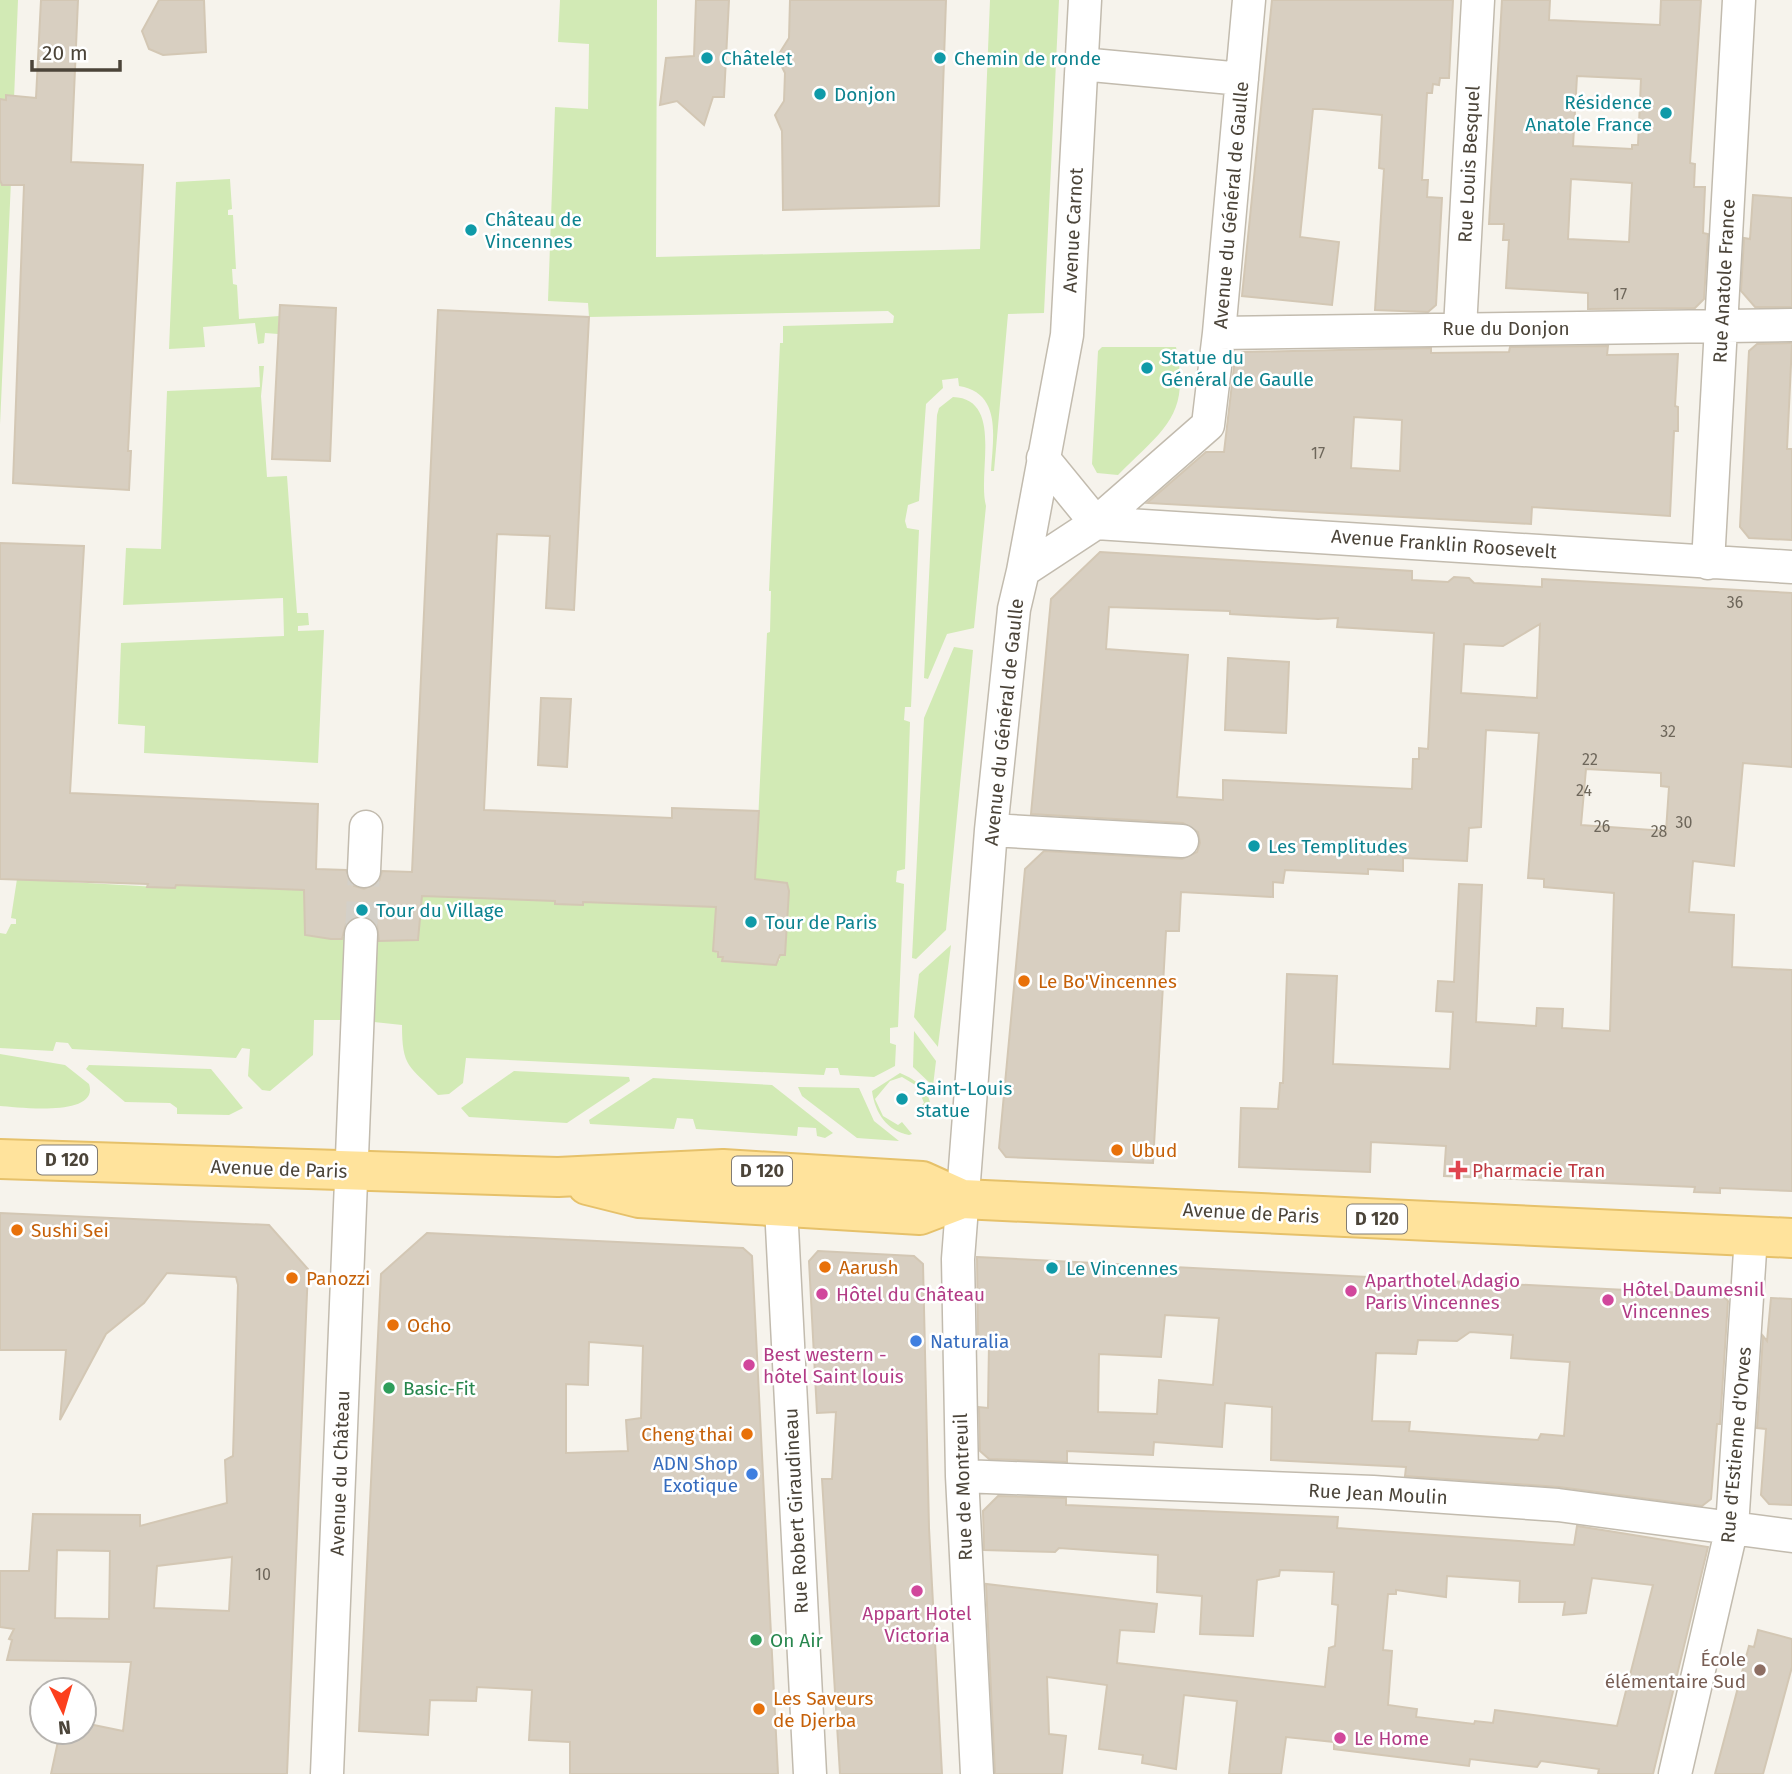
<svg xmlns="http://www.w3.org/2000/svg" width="1792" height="1774" font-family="'Fira Sans',sans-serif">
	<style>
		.green { fill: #d2eab5 }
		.building { fill: #d8cfc1; stroke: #d3c7b4; stroke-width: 2; fill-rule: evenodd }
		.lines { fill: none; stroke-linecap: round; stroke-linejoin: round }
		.minor-tunnel { stroke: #d4d0c8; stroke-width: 32; stroke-dasharray: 32 16; stroke-linecap: butt }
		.minor-casing { stroke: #c2bbae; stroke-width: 35 }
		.major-casing { stroke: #e6c16a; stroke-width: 42 }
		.minor { stroke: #fff; stroke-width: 32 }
		.major { stroke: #ffe39c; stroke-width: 38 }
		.culture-dot { fill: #0f9aa8; stroke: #fff; stroke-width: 2.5 }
		.food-dot { fill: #e8710a; stroke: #fff; stroke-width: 2.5 }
		.health-dot { fill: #e0444e; stroke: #fff; stroke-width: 2.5 }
		.hotel-dot { fill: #d1479c; stroke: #fff; stroke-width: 2.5 }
		.shop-dot { fill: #3f7fe0; stroke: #fff; stroke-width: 2.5 }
		.leisure-dot { fill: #2e9e5b; stroke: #fff; stroke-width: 2.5 }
		.education-dot { fill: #8d6e63; stroke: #fff; stroke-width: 2.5 }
		.labels { text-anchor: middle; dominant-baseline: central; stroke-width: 5; stroke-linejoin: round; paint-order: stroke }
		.number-label { font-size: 16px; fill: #6e675b }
		.shield { fill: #fff; stroke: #817c74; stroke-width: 2 }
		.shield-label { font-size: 18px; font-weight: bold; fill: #4b4439 }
		.culture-label { font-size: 19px; fill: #0d838f; stroke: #fff; text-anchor: start }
		.street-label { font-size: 19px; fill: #4b4439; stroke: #fff }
		.food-label { font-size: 19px; fill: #c56008; stroke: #fff; text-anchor: start }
		.health-label { font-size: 19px; fill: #be3a42; stroke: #fff; text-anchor: start }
		.hotel-label { font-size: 19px; fill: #b23c85; stroke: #fff; text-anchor: start }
		.shop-label { font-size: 19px; fill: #366cbe; stroke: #fff; text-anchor: start }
		.leisure-label { font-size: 19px; fill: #27864d; stroke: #fff; text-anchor: start }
		.education-label { font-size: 19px; fill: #785e54; stroke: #fff; text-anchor: end }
	</style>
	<rect width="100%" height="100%" fill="#f6f3ec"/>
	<path class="green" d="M0,0H18L14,99H0Z
		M560,0H657L656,257L980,249L990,0H1059L1044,313L1008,314L994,471H991C993,437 1002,393 959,386L958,378L942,380L943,388L926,404L919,501L908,505L905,521L907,528L919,530L911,707H905L904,720L910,722L905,869L897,871L896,882L904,884L898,1027L890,1028V1043L896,1045L895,1066L874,1077L840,1075L838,1068H826L824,1075L466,1058L463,1083L449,1094L438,1095C409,1065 402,1068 402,1025L374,1022L369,1016L348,1014L341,1020H314L313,1055L270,1091L262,1090L248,1076L250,1049L242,1048L236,1058L72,1049L68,1043L56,1042L53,1051L0,1048V933L6,934L11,924H16V919L11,918L17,879L175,888L176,885L305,890V935L418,940L422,896L555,901V904L583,905V902L717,907L714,951L723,957L722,962L752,963L780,960V955H785L786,950L780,949L787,920L779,881H773V887L755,885L767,633L770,632L771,591H769L780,343H783V326L893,323L894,316L888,311L589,317L588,303L548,301L555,107L588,109L589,44L558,42Z
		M230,179L232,209L228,210V215H233L236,269H232L233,284L237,285L239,319L279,316L278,334L265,333L264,343L258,344L255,323L203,327L205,347L169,349L176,182Z
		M0,180L11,181L0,425Z
		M1102,347H1176C1191,417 1163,429 1118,475L1097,473L1092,464L1098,351Z
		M259,366H264L261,396L267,477L287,476L297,613H308L309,625L298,626V631L324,630L318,763L144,753L145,726L118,724L121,643L284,636L283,598L123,605L126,548L161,549L167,391L260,387Z
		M953,397C1004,399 977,473 986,506L974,628L947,634L928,679L924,678L937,415L939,408Z
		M954,647L973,650L946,930L916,959L912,958L924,718Z
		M951,945L938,1046V1047L914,1017L919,974Z
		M914,1031L936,1061L933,1086L913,1067Z
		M0,1054L65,1065L89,1084C100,1118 17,1107 0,1106Z
		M89,1065L211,1069L243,1108L229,1115L177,1114V1108L170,1103L125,1102L86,1069Z
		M514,1071L629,1077L630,1081L567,1123L469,1117L461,1108Z
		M900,1073C919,1081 933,1093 931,1116L921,1106L924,1103L917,1086L902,1077L890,1081L875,1099L883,1116L898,1125L902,1122L912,1134L909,1135C887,1131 875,1113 872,1091Z
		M653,1078L772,1085L833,1133L825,1138L817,1136L816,1128L798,1127L797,1136L696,1129L693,1119L677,1118L674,1129L590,1124L589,1120Z
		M798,1087L859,1088L874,1121L899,1141L857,1138L802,1096Z"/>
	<path class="building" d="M41,0H78L71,162L143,165L128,451H131L129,490L13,483L24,185H2L0,180V99L6,100V95L36,98Z
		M159,0H204L206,52L163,55L149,49L142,31Z
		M696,0H729L724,97H713L704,125L677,101L660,105L666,58L694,56Z
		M790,0H946L939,206L783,210L782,131L775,115L784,101L785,73L777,57L789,38Z
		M1272,0H1453L1449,78H1440L1439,85L1433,84L1432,93H1427L1422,180H1428L1427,197L1442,198L1436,305L1428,312L1375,310L1384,169L1379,168L1382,115L1322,109H1313L1300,237L1339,242L1332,305L1242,296Z
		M1502,0H1550L1549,20L1660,25L1661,0H1701L1690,163L1695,164L1694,187H1705L1703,233L1708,234L1704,299L1695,308L1588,309V293L1506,288L1509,240H1503L1504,224H1489ZM1577,76L1641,79L1638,145H1632V149L1573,146ZM1571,179L1632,183L1629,242L1568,239Z
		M1753,195L1792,198V307H1755L1741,291L1744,238L1750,239Z
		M280,305L336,308L330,461L272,459Z
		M438,310L589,317L574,610L546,608L550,536L497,534L484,810L672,818V808L759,811L755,879L787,883L789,891L785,955H780L776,965L722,961L723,957H718V952L713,951L716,907L583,902V905L555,904V901L422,896L418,940L379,941L377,925L361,916L346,924L342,939H331L305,935L304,890L176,885L175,888L147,887L148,884L0,879V543L84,546L70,793L318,804L316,869L346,870L354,886L364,889L379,881L382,871L412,872Z
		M1792,343L1787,449H1792V540L1749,538L1740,527L1749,351L1757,344Z
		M1608,346L1607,355L1678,354L1675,406L1678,407V431H1674L1670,516L1532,507L1531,524L1147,503L1206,452H1224L1235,358L1242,352L1431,348V353L1509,352L1510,347ZM1354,417L1402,420L1400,471L1351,468Z
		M1100,552L1412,571V580L1448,582L1454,577L1469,578L1474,583L1542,587V579L1792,593V767L1743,763L1734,866L1693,861L1689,912L1734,915L1732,967L1792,970V1191L1720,1188V1193L1694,1192L1695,1187L1444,1176L1446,1146L1371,1142L1370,1172L1239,1167L1241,1108L1278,1109L1280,1083H1283L1287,974L1337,976L1333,1064L1450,1069L1453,1012L1436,1011L1438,981L1454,982L1459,884L1482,885L1476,1022L1536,1026L1537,1008L1563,1009L1562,1028L1610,1031L1614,893L1544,887V879L1528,878L1539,733L1486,730L1481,827L1469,828L1467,861L1403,858V871L1368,869V874L1285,870L1283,883L1273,882V897L1181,892L1179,931H1166L1153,1163L1006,1157L999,1148L1025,869L1044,851L1182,859L1197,852L1200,843L1198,832L1183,823L1031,814L1051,599ZM1109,607L1230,611V614L1318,619L1338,618L1337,627L1434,633L1428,749L1419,748V759H1413L1412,789L1223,780V800L1177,797L1188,655L1106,649ZM1540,624L1537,698L1461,693L1464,644L1503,646ZM1586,769L1661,773V786L1669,787L1666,831L1581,825Z
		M1228,658L1289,662L1286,733L1225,730Z
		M541,698L571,699L567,767L538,765Z
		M0,1213L269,1225L308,1269L287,1774H51L60,1732H84V1723L123,1731L131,1662L7,1660L12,1640L9,1639L14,1629L0,1627V1571H29L33,1514L140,1515V1526L227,1503L225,1460L233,1456L238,1285L236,1277L167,1273L144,1303L106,1334L60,1420L66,1350H0ZM57,1550L110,1551L109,1619L55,1618ZM232,1557L229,1611L154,1608L157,1566Z
		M427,1233L743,1248L752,1256L778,1774H570V1742L529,1740L532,1690L477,1687L476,1701L430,1700L428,1735L359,1731L381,1274ZM589,1342L643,1346L641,1418L626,1420L628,1451L566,1453V1384L588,1385Z
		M818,1251L914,1256L923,1264L929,1528L942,1774H840L822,1479H832L836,1412L817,1413L809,1261Z
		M977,1257L1685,1293V1288L1717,1289L1728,1301L1720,1424H1717L1711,1499L1702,1506L1559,1487L1405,1476L1406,1467L1271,1460L1272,1407L1225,1403L1222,1447L1154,1442L1153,1455L1067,1451V1462L989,1459L980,1451L979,1407L988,1408L989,1344H978ZM1165,1315L1219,1318L1213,1385L1159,1380L1157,1414L1098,1412L1099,1354L1161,1357ZM1470,1332L1513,1335L1511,1358L1570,1362L1564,1436L1541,1434L1538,1440L1409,1431L1410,1422L1372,1421L1376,1353L1416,1354L1418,1340L1457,1341Z
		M1771,1298L1792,1299V1505L1769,1504L1761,1495L1766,1429L1757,1428L1763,1336L1767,1341Z
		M998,1496L1066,1498V1505L1338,1517L1337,1528L1574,1545L1577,1526L1708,1547L1653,1774H1598L1599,1769L1541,1761L1537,1767L1470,1759L1469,1766L1334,1749V1742L1286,1737L1281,1774H1229L1237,1701L1184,1695L1176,1769L1142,1763L1143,1755L1099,1749L1107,1685L1047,1677L1049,1734L1066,1736L1062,1774H995L986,1584L1157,1604L1154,1632L1120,1630L1117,1663L1325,1687L1329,1648L1335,1646L1338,1605L1332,1604L1334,1572L1280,1570L1279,1576L1257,1580L1253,1636L1200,1634L1202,1596L1157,1592L1158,1555L1059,1548L1055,1552L984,1550L983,1511ZM1447,1576L1520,1581L1519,1602H1565L1563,1615L1586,1613L1592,1578L1653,1585L1617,1726L1495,1710L1493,1723L1475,1721L1474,1724L1416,1717L1417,1709L1388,1705L1392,1651L1383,1650L1388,1594H1396V1590L1446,1597Z
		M1758,1630L1792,1639V1667L1763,1774H1715L1749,1646L1754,1647Z"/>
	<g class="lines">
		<path class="minor-tunnel" d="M361,934L364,871"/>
		<defs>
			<path id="minor" d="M1081,64L1242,79
				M1460,328L1478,0
				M1219,333L1792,325
				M1043,458L1096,523
				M1096,523L1792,567
				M1708,563L1739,0
				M1023,571L1067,335L1085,0
				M991,830L1182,841
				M364,871L366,827
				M781,1207L810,1774
				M962,1476L1373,1492L1558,1505L1792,1536
				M327,1774L361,934
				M977,1774L962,1476L958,1259L991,830L1014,609L1023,571L1096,523L1208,425L1219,333L1249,0
				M1675,1774L1732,1527L1751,1236"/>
			<path id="major" d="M0,1159L558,1177L723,1169L922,1181L962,1199L1792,1238
				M587,1185L639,1198L920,1215L962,1199"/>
		</defs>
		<use href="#minor" class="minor-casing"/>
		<use href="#major" class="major-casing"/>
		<use href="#minor" class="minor"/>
		<use href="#major" class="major"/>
	</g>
	<g class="culture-dot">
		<circle cx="707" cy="58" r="7"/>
		<circle cx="940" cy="58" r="7"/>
		<circle cx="820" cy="94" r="7"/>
		<circle cx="1666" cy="113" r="7"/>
		<circle cx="471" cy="230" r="7"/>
		<circle cx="1147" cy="368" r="7"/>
		<circle cx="1254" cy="846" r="7"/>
		<circle cx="362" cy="910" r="7"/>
		<circle cx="751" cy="922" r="7"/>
		<circle cx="902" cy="1099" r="7"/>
		<circle cx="1052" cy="1268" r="7"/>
	</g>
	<g class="food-dot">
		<circle cx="1024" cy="981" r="7"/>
		<circle cx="1117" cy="1150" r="7"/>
		<circle cx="17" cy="1230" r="7"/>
		<circle cx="825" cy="1267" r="7"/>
		<circle cx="292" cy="1278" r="7"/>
		<circle cx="393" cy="1325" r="7"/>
		<circle cx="747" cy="1434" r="7"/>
		<circle cx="759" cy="1709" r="7"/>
	</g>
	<path class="health-dot" d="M1454.5 1159.5h7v7h7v7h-7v7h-7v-7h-7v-7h7z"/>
	<g class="hotel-dot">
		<circle cx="1351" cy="1291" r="7"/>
		<circle cx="822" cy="1294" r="7"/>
		<circle cx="1608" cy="1300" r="7"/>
		<circle cx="749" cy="1365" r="7"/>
		<circle cx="917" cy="1591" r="7"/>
		<circle cx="1340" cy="1738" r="7"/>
	</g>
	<g class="shop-dot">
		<circle cx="916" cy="1341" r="7"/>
		<circle cx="752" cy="1474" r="7"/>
	</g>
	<g class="leisure-dot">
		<circle cx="389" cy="1388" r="7"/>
		<circle cx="756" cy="1640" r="7"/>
	</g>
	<circle class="education-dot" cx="1760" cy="1670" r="7"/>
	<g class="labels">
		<g class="number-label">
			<text x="1620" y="294">17</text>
			<text x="1318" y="453">17</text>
			<text x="1735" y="602">36</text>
			<text x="1668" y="731">32</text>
			<text x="1590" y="759">22</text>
			<text x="1584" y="790">24</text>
			<text x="1684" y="822">30</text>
			<text x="1602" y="826">26</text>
			<text x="1659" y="831">28</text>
			<text x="263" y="1574">10</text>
		</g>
		<g class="shield">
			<rect x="37" y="1145.5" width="60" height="29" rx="5"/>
			<rect x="732" y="1156.5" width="60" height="29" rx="5"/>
			<rect x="1347" y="1204.5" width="60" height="29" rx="5"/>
		</g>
		<g class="shield-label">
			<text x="67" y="1160">D 120</text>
			<text x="762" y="1171">D 120</text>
			<text x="1377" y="1219">D 120</text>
		</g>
		<g class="culture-label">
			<text x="721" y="58">Châtelet</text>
			<text x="954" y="58">Chemin de ronde</text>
			<text x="834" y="94">Donjon</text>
			<text x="1652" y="102" text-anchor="end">Résidence<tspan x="1652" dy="22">Anatole France</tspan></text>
			<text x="485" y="219">Château de<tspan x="485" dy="22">Vincennes</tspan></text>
			<text x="1161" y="357">Statue du<tspan x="1161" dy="22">Général de Gaulle</tspan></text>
			<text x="1268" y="846">Les Templitudes</text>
			<text x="376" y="910">Tour du Village</text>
			<text x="765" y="922">Tour de Paris</text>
			<text x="916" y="1088">Saint-Louis<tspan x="916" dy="22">statue</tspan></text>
			<text x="1066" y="1268">Le Vincennes</text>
		</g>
		<g class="street-label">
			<text transform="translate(1469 164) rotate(-87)">Rue Louis Besquel</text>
			<text transform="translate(1231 205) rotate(-85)">Avenue du Général de Gaulle</text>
			<text transform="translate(1073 230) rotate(-87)">Avenue Carnot</text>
			<text transform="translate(1724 281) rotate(-87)">Rue Anatole France</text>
			<text x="1506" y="328">Rue du Donjon</text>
			<text transform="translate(1444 544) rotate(4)">Avenue Franklin Roosevelt</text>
			<text transform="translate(1004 722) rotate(-84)">Avenue du Général de Gaulle</text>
			<text transform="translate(279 1169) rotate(2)">Avenue de Paris</text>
			<text transform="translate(1251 1213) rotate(3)">Avenue de Paris</text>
			<text transform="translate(1736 1445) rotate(-85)">Rue d'Estienne d'Orves</text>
			<text transform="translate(340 1473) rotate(-88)">Avenue du Château</text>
			<text transform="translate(963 1487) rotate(-92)">Rue de Montreuil</text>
			<text transform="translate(1378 1494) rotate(3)">Rue Jean Moulin</text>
			<text transform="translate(796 1511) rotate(-93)">Rue Robert Giraudineau</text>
		</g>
		<g class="food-label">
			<text x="1038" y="981">Le Bo'Vincennes</text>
			<text x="1131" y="1150">Ubud</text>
			<text x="31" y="1230">Sushi Sei</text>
			<text x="839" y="1267">Aarush</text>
			<text x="306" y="1278">Panozzi</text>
			<text x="407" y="1325">Ocho</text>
			<text x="733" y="1434" text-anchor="end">Cheng thai</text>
			<text x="773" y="1698">Les Saveurs<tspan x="773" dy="22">de Djerba</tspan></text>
		</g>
		<g class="health-label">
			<text x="1472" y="1170">Pharmacie Tran</text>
		</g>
		<g class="hotel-label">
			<text x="1365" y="1280">Aparthotel Adagio<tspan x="1365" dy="22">Paris Vincennes</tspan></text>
			<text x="1622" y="1289">Hôtel Daumesnil<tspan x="1622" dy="22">Vincennes</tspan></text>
			<text x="836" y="1294">Hôtel du Château</text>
			<text x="763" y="1354">Best western -<tspan x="763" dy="22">hôtel Saint louis</tspan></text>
			<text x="917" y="1613" text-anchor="middle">Appart Hotel<tspan x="917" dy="22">Victoria</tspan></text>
			<text x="1354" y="1738">Le Home</text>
		</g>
		<g class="shop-label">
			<text x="930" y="1341">Naturalia</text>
			<text x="738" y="1463" text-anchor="end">ADN Shop<tspan x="738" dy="22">Exotique</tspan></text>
		</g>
		<g class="leisure-label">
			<text x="403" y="1388">Basic-Fit</text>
			<text x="770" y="1640">On Air</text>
		</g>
		<g class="education-label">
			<text x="1746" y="1659">École<tspan x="1746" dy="22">élémentaire Sud</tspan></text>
		</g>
	</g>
	<g transform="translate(63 1711) rotate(175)"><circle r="33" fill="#ffffff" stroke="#b7b4b0" stroke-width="2"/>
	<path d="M0-5L12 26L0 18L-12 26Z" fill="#fc3f1d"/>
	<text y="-10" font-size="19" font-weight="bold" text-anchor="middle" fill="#4b4439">N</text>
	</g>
	<path d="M32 60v10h88v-10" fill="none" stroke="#4b4439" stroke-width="3.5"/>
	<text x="42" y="60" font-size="21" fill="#4b4439" stroke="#ffffff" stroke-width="5" paint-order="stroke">20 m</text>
</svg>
